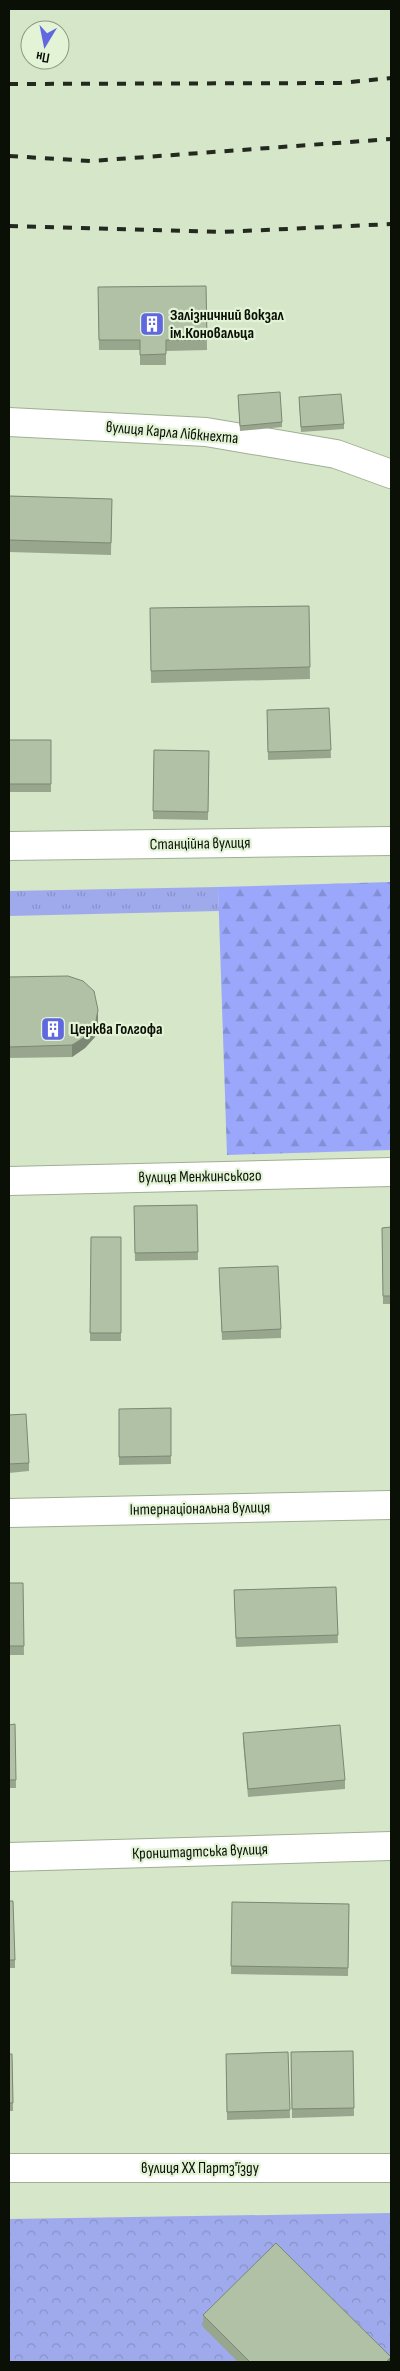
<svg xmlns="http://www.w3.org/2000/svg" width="400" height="2371" font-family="'Sofia Sans Condensed',sans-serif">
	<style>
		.grass { fill: url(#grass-tufts) }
		.forest { fill: url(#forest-firs) }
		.park { fill: url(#park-crowns) }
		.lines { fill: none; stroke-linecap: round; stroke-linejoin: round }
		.minor-casing { stroke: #9faf93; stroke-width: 30 }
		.minor { stroke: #fff; stroke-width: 28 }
		.rail { stroke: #23291e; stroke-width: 4; stroke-dasharray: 9 9; stroke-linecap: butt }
		.wall { fill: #98a68e }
		.shaded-wall { fill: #7c8774 }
		.building { fill: #b1c1a5; stroke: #7c8774 }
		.labels { text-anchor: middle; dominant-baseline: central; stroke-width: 4.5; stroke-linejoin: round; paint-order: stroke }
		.poi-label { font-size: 16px; font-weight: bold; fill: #0b1007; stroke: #e3f3d6; text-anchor: start }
		.street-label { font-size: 16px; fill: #0b1007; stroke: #e3f3d6 }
	</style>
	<defs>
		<pattern id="grass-tufts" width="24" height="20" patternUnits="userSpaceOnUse" patternTransform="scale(1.25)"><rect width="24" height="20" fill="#9faaed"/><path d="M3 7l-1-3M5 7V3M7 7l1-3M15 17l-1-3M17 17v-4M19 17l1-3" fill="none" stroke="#8891ca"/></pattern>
		<pattern id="forest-firs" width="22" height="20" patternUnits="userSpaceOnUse" patternTransform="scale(1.25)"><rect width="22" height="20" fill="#9aa7fa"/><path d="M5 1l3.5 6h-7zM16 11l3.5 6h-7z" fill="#838fd5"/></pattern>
		<pattern id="park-crowns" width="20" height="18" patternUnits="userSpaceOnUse" patternTransform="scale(1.25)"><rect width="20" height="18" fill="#9faaed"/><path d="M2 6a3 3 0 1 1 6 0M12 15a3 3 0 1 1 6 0" fill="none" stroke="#8891ca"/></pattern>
	</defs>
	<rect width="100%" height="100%" fill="#d6e6c9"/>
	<path class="grass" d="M218,887L219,911L9,916V891Z"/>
	<path class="forest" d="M391,882V1150L227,1155L218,887Z"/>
	<path class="park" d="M391,2213V2362H9V2219Z"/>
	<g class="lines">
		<defs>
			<path id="minor" d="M9,422L206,432L336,454L391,474
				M9,846L391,841
				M9,1181L391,1172
				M9,1513L391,1505
				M9,1857L391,1846
				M9,2168H391"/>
		</defs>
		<use href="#minor" class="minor-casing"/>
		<use href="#minor" class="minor"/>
		<path class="rail" d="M9,84L340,83L391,78
			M9,156L91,161L391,139
			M9,226L222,232L391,224"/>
	</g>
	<path class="wall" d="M206,286L207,350L166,351V365H140V350H99L98,287Z
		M238,399L282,422V427L240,431Z
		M299,401L344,424V429L301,432Z
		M9,496L112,499L111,555L9,552Z
		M309,606L310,679L151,683L150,608Z
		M329,708L331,758L268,760L267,710Z
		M9,740H51V792H9Z
		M154,750L209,751L208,820L153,819Z
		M9,977L98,1021L95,1037L85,1048L72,1057L9,1058Z
		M197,1205L198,1260L135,1261L134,1206Z
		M391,1227V1304H383L382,1228Z
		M91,1237H121V1341H90Z
		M219,1276L281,1329V1338L222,1340Z
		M171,1408V1464L119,1465V1409Z
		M9,1415L29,1463V1471L9,1473Z
		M9,1583H23L24,1655H9Z
		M336,1587L338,1643L236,1647L234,1590Z
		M15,1724L16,1788H9V1725Z
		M243,1733L345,1780V1789L248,1797L243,1741Z
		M9,1901L15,1960V1968H9Z
		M232,1902L349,1904L348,1976L231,1974Z
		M353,2051L354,2116L292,2118L291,2052Z
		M288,2052L290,2118L227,2120L226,2054Z
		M9,2054H12L13,2111H9Z
		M203,2315L391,2362H238L203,2327Z"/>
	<path class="shaded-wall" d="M98,1010V1021L95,1037L85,1048L72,1057V1045Z
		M391,2357V2362H386Z"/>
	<path class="building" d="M206,286L207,340H166V354L140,355V340H99L98,287Z
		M280,392L282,422L240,426L238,395Z
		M341,394L344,424L301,427L299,397Z
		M9,496L112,499L111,543L9,540Z
		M309,606L310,667L151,671L150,608Z
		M329,708L331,750L268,752L267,710Z
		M9,740H51V784H9Z
		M154,750L209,751L208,812L153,811Z
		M68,976L83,981L94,991L98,1010L95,1026L85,1037L72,1045L9,1047V977Z
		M197,1205L198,1252L135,1253L134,1206Z
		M391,1227V1296H383L382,1228Z
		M91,1237H121V1333H90Z
		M278,1266L281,1329L222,1332L219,1268Z
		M171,1408V1456L119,1457V1409Z
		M26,1414L29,1463L9,1464V1415Z
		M9,1583H23L24,1646H9Z
		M336,1587L338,1635L236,1638L234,1590Z
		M15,1724L16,1780H9V1725Z
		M340,1725L345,1780L248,1789L243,1733Z
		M9,1901H13L15,1960H9Z
		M232,1902L349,1904L348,1968L231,1966Z
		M353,2051L354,2108L292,2109L291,2052Z
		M288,2052L290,2110L227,2112L226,2054Z
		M9,2054H12L13,2103H9Z
		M276,2243L391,2357L386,2362H250L203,2315Z"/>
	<defs>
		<symbol id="building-square" viewBox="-11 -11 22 22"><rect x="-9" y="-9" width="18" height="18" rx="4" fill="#6068e0" stroke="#e3f3d6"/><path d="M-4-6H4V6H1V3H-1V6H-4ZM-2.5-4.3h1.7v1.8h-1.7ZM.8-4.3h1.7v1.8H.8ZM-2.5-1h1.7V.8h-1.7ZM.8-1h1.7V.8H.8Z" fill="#fff"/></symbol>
	</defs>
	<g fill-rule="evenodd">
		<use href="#building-square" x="138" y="310" width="28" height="28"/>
		<use href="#building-square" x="39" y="1015" width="28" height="28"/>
	</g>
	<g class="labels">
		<g class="poi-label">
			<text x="170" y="315">Залізничний вокзал<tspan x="170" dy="18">ім.Коновальца</tspan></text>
			<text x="70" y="1029">Церква Голгофа</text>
		</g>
		<g class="street-label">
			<text transform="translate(172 433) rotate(5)">вулиця Карла Лібкнехта</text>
			<text transform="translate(200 844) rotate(-1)">Станційна вулиця</text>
			<text transform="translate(200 1177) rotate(-1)">вулиця Менжинського</text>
			<text transform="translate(200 1509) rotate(-1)">Інтернаціональна вулиця</text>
			<text transform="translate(200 1852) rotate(-2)">Кронштадтська вулиця</text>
			<text x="200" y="2168">вулиця XX Партз'їзду</text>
		</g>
	</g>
	<rect width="400" height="2371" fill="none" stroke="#0b1007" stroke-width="20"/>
	<g transform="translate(45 45) rotate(190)"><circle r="24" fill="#e3f3d6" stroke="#8d9883"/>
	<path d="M0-4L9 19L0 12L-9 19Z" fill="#6068e0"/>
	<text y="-8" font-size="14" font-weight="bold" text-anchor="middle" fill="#0b1007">Пн</text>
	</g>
</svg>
